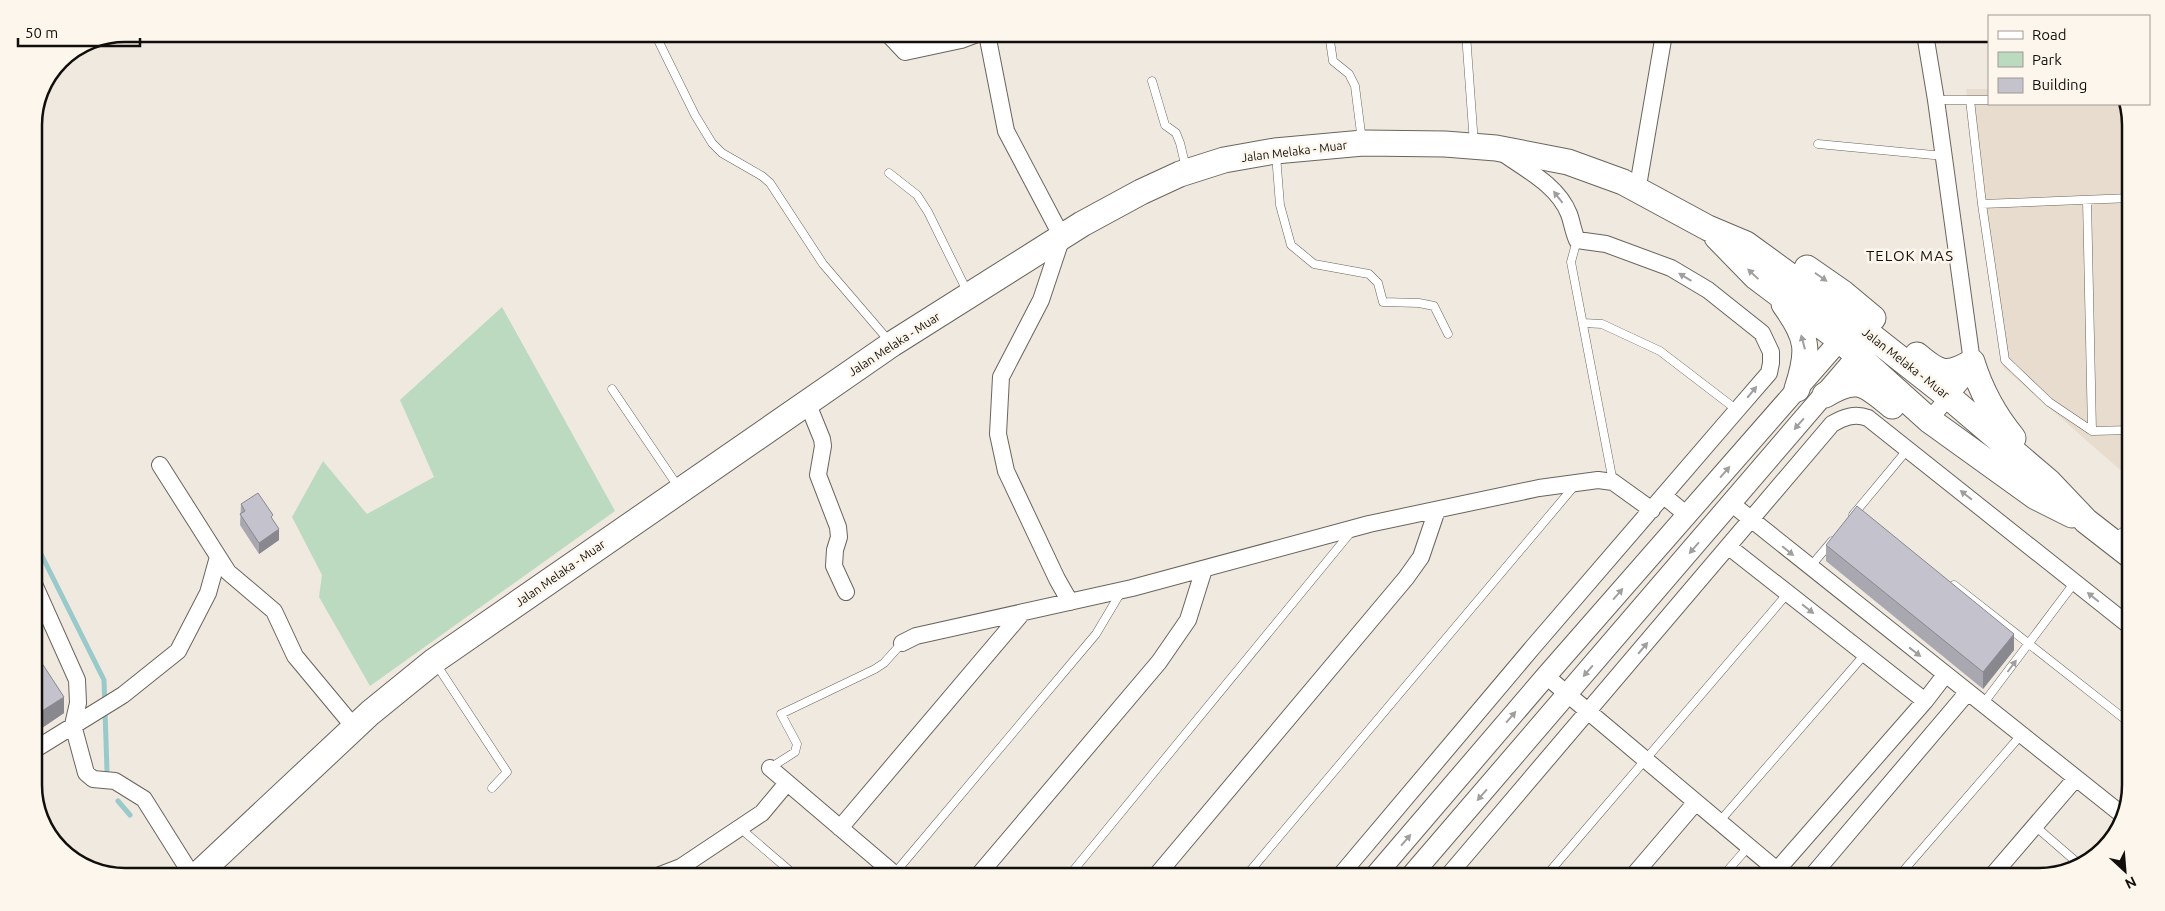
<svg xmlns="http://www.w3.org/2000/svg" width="2165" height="911" font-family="Ubuntu,sans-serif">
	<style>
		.built { fill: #e7dccd }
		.green { fill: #bcdabf }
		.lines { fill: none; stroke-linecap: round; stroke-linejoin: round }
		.stream { stroke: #9ac9ca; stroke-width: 5 }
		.service-casing { stroke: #6a645c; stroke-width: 9 }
		.minor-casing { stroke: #6a645c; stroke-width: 18 }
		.tertiary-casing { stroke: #6a645c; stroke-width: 22 }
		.primary-casing { stroke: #6a645c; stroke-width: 27 }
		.service { stroke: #fff; stroke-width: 8 }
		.minor { stroke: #fff; stroke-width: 16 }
		.tertiary { stroke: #fff; stroke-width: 20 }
		.primary { stroke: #fff; stroke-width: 25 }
		.wall { fill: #a9a7af }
		.shaded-wall { fill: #89888f }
		.building { fill: #c4c2cc; stroke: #89888f }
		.oneway { fill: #a09f9e }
		.labels { text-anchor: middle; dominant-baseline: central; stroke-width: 5; stroke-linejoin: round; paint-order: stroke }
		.street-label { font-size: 12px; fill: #110f0c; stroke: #fdf6ed }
		.quarter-label { font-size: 15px; letter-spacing: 1px; fill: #110f0c; stroke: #fdf6ed }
		.rim { fill: none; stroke: #110f0c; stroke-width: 2.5 }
	</style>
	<rect width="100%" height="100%" fill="#f0e9e0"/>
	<path class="built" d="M1966,89H1989V104H2126L2131,119V475L2127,476L2003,367Z"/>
	<path class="green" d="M502,307L615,511L370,686L319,597L322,575L292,517L323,461L367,514L434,477L400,400Z"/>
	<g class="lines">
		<path class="stream" d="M34,540L104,680L107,771
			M118,801L130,815"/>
		<defs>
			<path id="service" d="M655,34L695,115L712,143L722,153L762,176L770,183L823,264L890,342
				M1329,34L1333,61L1349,74L1355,86L1362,141
				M1466,34L1474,144
				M1152,81L1165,125L1176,133L1180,143L1186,168
				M1936,100H1989
				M1970,100L1982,204L2005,360L2049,402L2092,431L2131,430
				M1818,144L1944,156
				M1276,155L1280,205L1291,245L1314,264L1369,274L1378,283L1383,302L1419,303L1434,306L1448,334
				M889,173L917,195L928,212L968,293
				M2087,200L2092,431
				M1982,204L2131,198
				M1577,240L1571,262L1613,482
				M1583,323L1602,324L1660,351L1737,410
				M612,389L679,488
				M1853,515L1908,449
				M2114,538L2131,526
				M1810,567L1832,541
				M1954,585L2131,724
				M436,664L507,772L492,788
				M1983,704L2075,582
				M770,768L795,752L797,744L781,714L875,669L884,663L902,643
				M1719,822L1865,654
				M2035,826L2080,865
				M740,828L797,877
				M894,874L1096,634L1121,592
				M1068,877L1351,532
				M1245,877L1576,484
				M1545,877L1788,593
				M1722,877L1749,846
				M1898,877L2021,735"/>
			<path id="minor" d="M888,34L905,52L961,40L977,34
				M987,34L1006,131L1062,237L1041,300L1001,377L998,434L1006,471L1057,579L1070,602
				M1925,34L1936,100L1972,362L1964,379L1929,420
				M1638,186L1664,34
				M807,402L822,439L823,446L818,475L838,527L839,537L835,550L834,566L846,592
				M160,465L228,572L274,611L295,656L354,727
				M1664,496L1687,515
				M1732,504L2125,817
				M1729,547L1925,701
				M34,584L77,680L78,703L73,725L86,773L93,779L115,781L144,799L193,877
				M902,643L916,636L1132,588L1369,524L1539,488L1598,480L1613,482L1652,510
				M1546,676L1785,877
				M34,750L123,695L178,651L208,593L218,557
				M770,768L898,877
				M840,828L1023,612
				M681,867L693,877
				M1777,870L1925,701L1945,675
				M655,877L681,867L762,813L787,783
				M977,877L1159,662L1188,620L1204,569
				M1155,877L1406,578L1421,557L1437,510
				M1339,877L1533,647L1737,410L1769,373L1771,363V352L1762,333L1708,290L1671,268L1606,244L1577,240C1573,231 1572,222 1569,214C1558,186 1527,170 1504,154
				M1447,877L1832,424C1844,417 1855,413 1868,418L2131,627
				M1632,877L1696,802
				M1811,877L1967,693
				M1991,877L2076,778"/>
			<path id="tertiary" d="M1374,877L1546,676L1840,340L1852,332
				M1410,877L1858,355L1859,342"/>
			<path id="primary" d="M1717,237L1756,277L1840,340L1929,420L2036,497L2072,515
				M1807,268L1843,293L1873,318
				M1784,304C1808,337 1810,350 1797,389
				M1917,355C1939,374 1947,377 1972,362C1981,391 1994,415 2013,438
				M1825,395C1858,375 1865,384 1892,406
				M195,877L370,713L434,661L892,344L1082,224L1141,192L1180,174L1224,160L1275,151L1363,143L1445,144L1496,148L1568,162L1623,182L1708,228L1746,244L1860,327L1949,397L2049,482L2086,521L2131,556"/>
		</defs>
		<use href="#service" class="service-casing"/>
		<use href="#minor" class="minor-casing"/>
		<use href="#tertiary" class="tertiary-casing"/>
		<use href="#primary" class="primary-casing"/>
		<use href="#service" class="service"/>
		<use href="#minor" class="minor"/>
		<use href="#tertiary" class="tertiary"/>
		<use href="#primary" class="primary"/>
	</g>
	<path class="wall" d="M241,504L273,520L279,540L259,554L240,525Z
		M1826,545L2014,650L1983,689L1826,561Z
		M34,651L64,713L42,728L34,715Z"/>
	<path class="shaded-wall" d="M279,529V540L259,554V543Z
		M2014,634V650L1983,689V672Z
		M64,697V713L42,728V711Z"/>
	<path class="building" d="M258,493L273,515L271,517L279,529L259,543L240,514L245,511L241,504Z
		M1857,506L2014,634L1983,672L1826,545Z
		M34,651L64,697L42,711L34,698Z"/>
	<defs><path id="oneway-solid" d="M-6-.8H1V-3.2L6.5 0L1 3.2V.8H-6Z" transform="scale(1.25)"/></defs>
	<g class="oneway">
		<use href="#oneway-solid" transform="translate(1558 197) rotate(-128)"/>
		<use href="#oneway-solid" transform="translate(1753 274) rotate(-137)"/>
		<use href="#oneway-solid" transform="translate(1685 277) rotate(-149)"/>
		<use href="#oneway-solid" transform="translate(1821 277) rotate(35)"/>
		<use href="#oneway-solid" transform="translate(1803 342) rotate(-105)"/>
		<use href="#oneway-solid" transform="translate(1752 392) rotate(-50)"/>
		<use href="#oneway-solid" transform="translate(1799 424) rotate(131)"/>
		<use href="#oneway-solid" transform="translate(1725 472) rotate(-49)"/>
		<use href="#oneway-solid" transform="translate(1966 495) rotate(-142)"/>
		<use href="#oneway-solid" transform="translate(1694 548) rotate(131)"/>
		<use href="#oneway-solid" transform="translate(1788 551) rotate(39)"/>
		<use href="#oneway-solid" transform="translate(1618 594) rotate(-49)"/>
		<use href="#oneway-solid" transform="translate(2093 597) rotate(-141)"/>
		<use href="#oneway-solid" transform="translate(1808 609) rotate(38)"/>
		<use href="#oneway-solid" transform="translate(1643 648) rotate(-50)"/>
		<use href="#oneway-solid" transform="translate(1915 652) rotate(38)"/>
		<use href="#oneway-solid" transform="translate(2012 666) rotate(-53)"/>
		<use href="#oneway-solid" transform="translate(1588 671) rotate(131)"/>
		<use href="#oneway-solid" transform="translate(1511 717) rotate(-49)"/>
		<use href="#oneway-solid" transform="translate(1482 795) rotate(131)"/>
		<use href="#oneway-solid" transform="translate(1406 840) rotate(-49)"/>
	</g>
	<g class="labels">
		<g class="street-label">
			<text transform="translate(1294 151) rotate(-7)">Jalan Melaka - Muar</text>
			<text transform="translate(894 344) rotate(-33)">Jalan Melaka - Muar</text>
			<text transform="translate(1906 363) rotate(38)">Jalan Melaka - Muar</text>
			<text transform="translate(560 573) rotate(-35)">Jalan Melaka - Muar</text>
		</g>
		<g class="quarter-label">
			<text x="1910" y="255">TELOK MAS</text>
		</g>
	</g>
	<path d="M0 0H2165V911H0ZM125 42H2039A83 83 0 0 1 2122 125V785A83 83 0 0 1 2039 868H125A83 83 0 0 1 42 785V125A83 83 0 0 1 125 42Z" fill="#fdf6ed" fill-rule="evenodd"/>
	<path class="rim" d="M125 42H2039A83 83 0 0 1 2122 125V785A83 83 0 0 1 2039 868H125A83 83 0 0 1 42 785V125A83 83 0 0 1 125 42Z"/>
	<rect x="1988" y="15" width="162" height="90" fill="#fdf6ed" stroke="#9f9a93"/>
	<rect x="1998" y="31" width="25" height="8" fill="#ffffff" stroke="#9f9a93"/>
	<text x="2032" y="40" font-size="15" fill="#110f0c">Road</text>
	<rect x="1998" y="52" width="25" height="15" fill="#bcdabf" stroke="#9f9a93"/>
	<text x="2032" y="65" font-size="15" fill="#110f0c">Park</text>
	<rect x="1998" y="78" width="25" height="15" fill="#c4c2cc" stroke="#9f9a93"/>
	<text x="2032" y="90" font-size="15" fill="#110f0c">Building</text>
	<g transform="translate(2125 871) rotate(154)" stroke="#fdf6ed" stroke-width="4" paint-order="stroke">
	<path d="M0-4L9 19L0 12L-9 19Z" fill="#110f0c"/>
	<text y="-8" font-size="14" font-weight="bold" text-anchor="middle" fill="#110f0c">N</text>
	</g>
	<path d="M18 38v8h122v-8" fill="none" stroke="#110f0c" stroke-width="2.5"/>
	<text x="25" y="38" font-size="15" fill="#110f0c" stroke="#fdf6ed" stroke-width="4" paint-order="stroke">50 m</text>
</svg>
